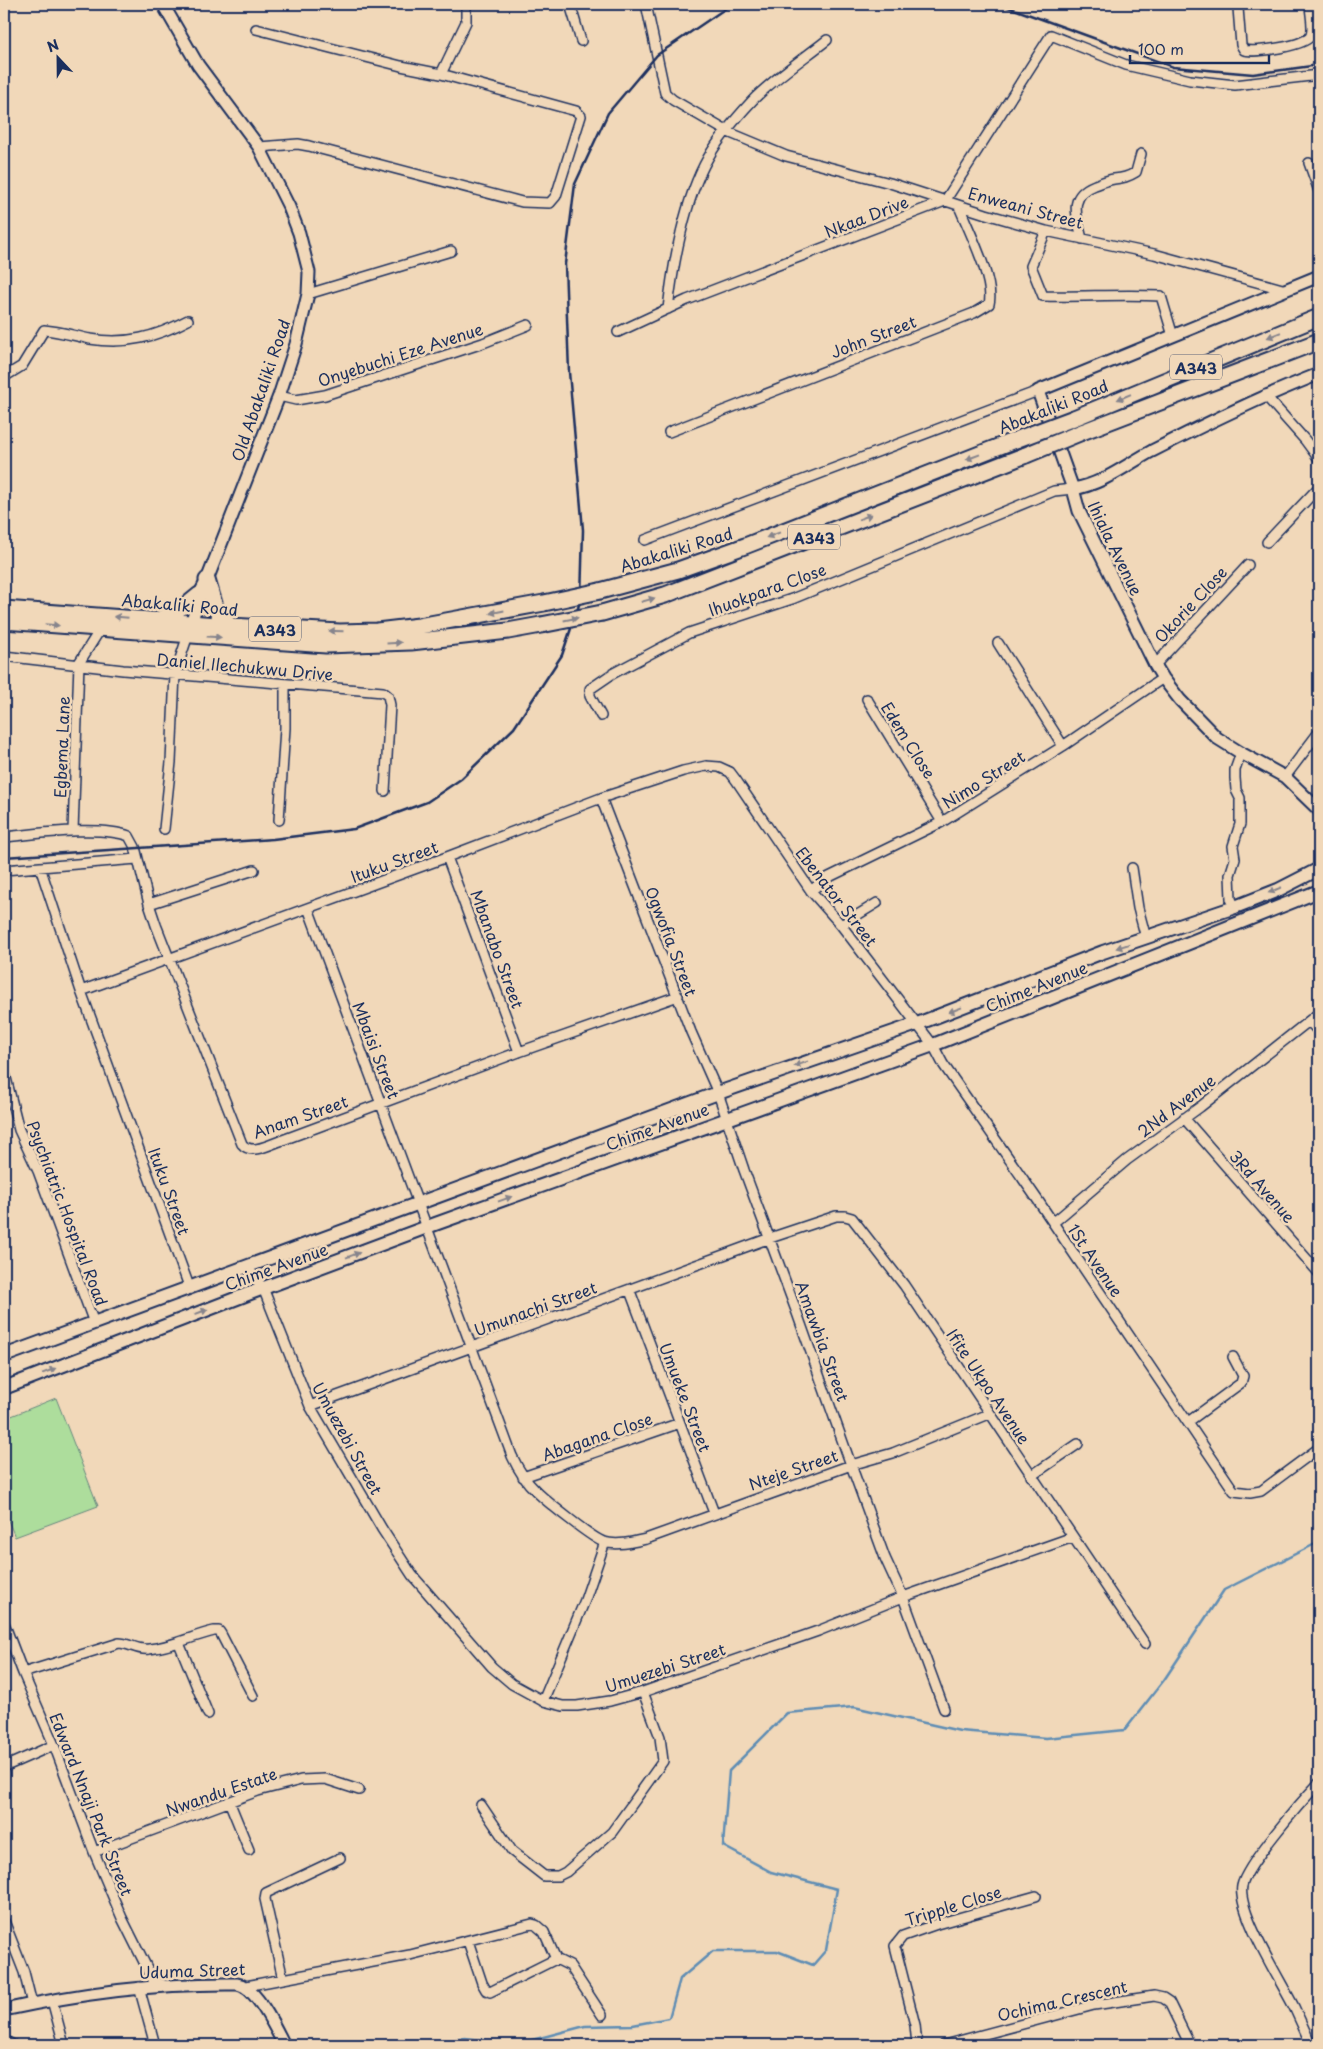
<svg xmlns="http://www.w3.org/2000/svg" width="1323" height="2049" font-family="'Playpen Sans',sans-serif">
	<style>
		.pitch { fill: #addd9c; stroke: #64867d }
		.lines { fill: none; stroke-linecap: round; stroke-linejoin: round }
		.stream { stroke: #5f8db4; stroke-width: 2.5 }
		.street-casing { stroke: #1b2f5e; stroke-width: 12 }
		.secondary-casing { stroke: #1b2f5e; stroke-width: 15 }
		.primary-casing { stroke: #1b2f5e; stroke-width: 16 }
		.highway-casing { stroke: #1b2f5e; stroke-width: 19 }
		.street { stroke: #f1d8b9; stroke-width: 9 }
		.secondary { stroke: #f1d8b9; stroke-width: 11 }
		.primary { stroke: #f1d8b9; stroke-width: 12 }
		.highway { stroke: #f1d8b9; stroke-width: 15 }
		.rail { stroke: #1b2f5e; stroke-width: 2.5 }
		.highway-bridge-casing { stroke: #1b2f5e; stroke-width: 19; stroke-linecap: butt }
		.highway-bridge { stroke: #f1d8b9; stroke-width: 15 }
		.oneway { fill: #86848c }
		.labels { text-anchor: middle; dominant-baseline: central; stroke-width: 5; stroke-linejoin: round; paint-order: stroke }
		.shield { fill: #f1d8b9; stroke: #5b6279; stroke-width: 1 }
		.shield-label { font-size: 15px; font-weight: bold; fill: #1b2f5e }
		.street-label { font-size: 16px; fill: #1b2f5e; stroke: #f1d8b9 }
	</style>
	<rect width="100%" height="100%" fill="#f1d8b9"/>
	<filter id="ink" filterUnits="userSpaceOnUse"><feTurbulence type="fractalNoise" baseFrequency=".02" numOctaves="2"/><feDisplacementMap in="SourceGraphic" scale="10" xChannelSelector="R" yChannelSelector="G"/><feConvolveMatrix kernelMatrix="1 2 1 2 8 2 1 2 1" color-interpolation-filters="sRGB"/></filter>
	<g filter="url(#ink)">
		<path class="pitch" d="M56,1398L98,1506L15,1537L4,1511V1419Z"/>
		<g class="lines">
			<path class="stream" d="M416,2045L421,2043L465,2038L517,2044L585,2026L633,2025L669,2018L680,1979L713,1951H777L813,1965L826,1950L837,1889L771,1872L723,1846L729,1771L787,1713L854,1707L960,1731L1046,1738L1125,1730L1164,1680L1224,1590L1319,1542"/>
			<defs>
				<path id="street" d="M570,4L581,41
					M646,4L665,93L673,100L728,132L786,156L890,183L986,214L1046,231L1154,254L1286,290
					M1241,4L1238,8L1241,45L1244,50C1254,53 1308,46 1311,35C1314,27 1310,13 1310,4
					M256,29L401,66L441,74
					M259,147L298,144L309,146L522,202L550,203L556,196L581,116L576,111L441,74L466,22V4
					M1309,163L1319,191
					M1046,231L1031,266L1043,296C1082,297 1121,294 1161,296L1173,336
					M1082,239C1077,216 1067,196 1095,185C1101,183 1107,180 1114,179C1123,178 1128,177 1136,172L1141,154
					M308,294L451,251
					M668,309C673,264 685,198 708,158C718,140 738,116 752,101C773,79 803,59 827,40
					M618,332L687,300L945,201L1051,35L1126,65L1190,80L1235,85L1319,75
					M4,377L22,366L44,330C59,331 75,336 90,339C126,345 156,337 188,320
					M1265,395L1305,440L1319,459
					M279,396L296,400L325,395L483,343L528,325
					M669,432L974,313L989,304C995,281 968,229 959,206
					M645,540L1038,391
					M1267,542L1319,487
					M998,643L1063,746
					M4,656L123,670L383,692L388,696L390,705L385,791
					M1155,665L1248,565
					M867,699L942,822
					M601,716L590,696V689L612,674L689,633L792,599L1054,491L1073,489
					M1285,777L1319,732
					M601,798L691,1032L718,1093L744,1170L797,1313L851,1465L885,1558L903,1597L944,1709
					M279,820L285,728V685
					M164,829L171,762L175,674L188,635
					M73,831L79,663L101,628
					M4,837C36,834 100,825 129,836L135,847L149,904L156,925L242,1144C251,1155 269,1145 280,1141L519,1052L678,996
					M447,857L519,1052
					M40,867L81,991L190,1289
					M1132,868L1138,908L1146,938
					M4,870L137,859
					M811,891L825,879L942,822L1063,746L1163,678
					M149,904L254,870
					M1235,907L1231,899L1230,875L1235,859L1233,846L1240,824V798L1236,790L1235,778V770L1241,753
					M308,908L512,1456C518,1469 526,1482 536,1491C546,1501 593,1539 604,1542C617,1546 633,1542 646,1539L851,1465L893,1453L989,1414
					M841,925L877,903
					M81,991L447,857L601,798L683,771L706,766L719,767L730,772L736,780L811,891L841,925L933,1045L943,1064L1037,1199L1234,1491L1250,1493L1261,1491L1319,1448
					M1309,1021L1319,1032
					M4,1070L19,1130L38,1171L94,1323
					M1184,1118L1319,1273
					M1053,1223L1127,1160L1200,1107L1319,1013
					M248,1268L263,1288L310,1406L382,1529L412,1575L492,1667L512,1684L543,1701L563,1706H577L610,1701L643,1692L818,1631L903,1597L1073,1537
					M630,1291L714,1513
					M310,1406L770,1238L836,1216H845L852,1218L904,1285L1145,1644
					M1188,1422L1241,1383L1243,1376L1233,1357
					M1031,1476L1078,1444
					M523,1477L680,1423
					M4,1623L23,1673L54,1745L94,1852L122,1918L153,1980L166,1986
					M179,1643L208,1714
					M23,1673L119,1643C129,1643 138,1651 149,1649C172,1647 192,1636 214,1631H219L221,1634L253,1696
					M543,1701L585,1600L605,1542
					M4,1767L54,1745
					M229,1801L249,1850
					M481,1805L512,1851L544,1876H558L566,1872L612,1832L663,1761L660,1737L643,1692
					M94,1852L258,1791L301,1780L325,1779L359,1790
					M4,1921L24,1972L32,2004
					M468,1941L482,1983L486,1990L490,1992L556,1959
					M283,1979L265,1899L266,1893L340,1858
					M246,1986L410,1955L532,1924L536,1925L544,1932L556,1959L570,1966L602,2015
					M139,1987L155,2045
					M52,2000L64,2045
					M4,2040L13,2045
					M917,2045L915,2025L895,1946L903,1936L937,1924L1036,1896
					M944,2045L1094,2005L1154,1996L1163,1998L1169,2002L1190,2045
					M1311,2045C1306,2033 1300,2020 1294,2007C1281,1981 1237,1912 1242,1886C1246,1865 1302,1801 1319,1783"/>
				<path id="secondary" d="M165,4V8L198,65L259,147L289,207L299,233L309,272L308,294L296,344L279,396L207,580L199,595L190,629
					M1319,276L1038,391L1073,489L1079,511L1155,665L1163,678L1180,700L1217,738L1241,753L1285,777L1319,810
					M1073,489C1103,484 1126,465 1152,451C1207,423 1262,396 1319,374
					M4,2010C80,1993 158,1983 237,1984C256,1986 276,2029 284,2045"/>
				<path id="primary" d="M4,1356L718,1093L917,1024L1103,952L1235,907L1278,890L1319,869
					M4,1388L253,1292L427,1227L933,1045L1319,891"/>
				<path id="highway" d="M1074,418L1319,317
					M1082,432L1319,341
					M207,580L216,610L230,626
					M600,591L678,570L745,546L1018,439
					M4,609L230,626L340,632L377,631L419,626L544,603
					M602,613L665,595L1026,455
					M158,620L188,604L199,595
					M4,621L326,645L411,642L508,631L541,625"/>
			</defs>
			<use href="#street" class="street-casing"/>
			<use href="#secondary" class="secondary-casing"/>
			<use href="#primary" class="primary-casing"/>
			<use href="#highway" class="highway-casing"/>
			<use href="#street" class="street"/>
			<use href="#secondary" class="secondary"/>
			<use href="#primary" class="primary"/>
			<use href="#highway" class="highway"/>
			<path class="rail" d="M1000,4L1173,67L1253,74L1319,65
				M4,857L273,839L354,829L427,802L461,779L514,728L562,655L581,599L583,530L569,372L565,264L575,184L608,113L657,55L732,4"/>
			<defs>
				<path id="highway-bridge" d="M1018,439L1074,418
					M1026,455L1082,432
					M544,603L600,591
					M541,625L602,613"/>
			</defs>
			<use href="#highway-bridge" class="highway-bridge-casing"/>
			<use href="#highway-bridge" class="highway-bridge"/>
		</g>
		<defs><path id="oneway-solid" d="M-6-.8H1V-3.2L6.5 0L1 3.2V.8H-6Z" transform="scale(1.25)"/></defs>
		<g class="oneway">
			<use href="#oneway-solid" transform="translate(1274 335) rotate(158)"/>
			<use href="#oneway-solid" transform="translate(1124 397) rotate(158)"/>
			<use href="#oneway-solid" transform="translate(973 457) rotate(159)"/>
			<use href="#oneway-solid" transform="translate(865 517) rotate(-21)"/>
			<use href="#oneway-solid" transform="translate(773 535) rotate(159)"/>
			<use href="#oneway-solid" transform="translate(648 600) rotate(-16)"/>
			<use href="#oneway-solid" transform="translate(497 612) rotate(169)"/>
			<use href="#oneway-solid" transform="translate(121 617) rotate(-175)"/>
			<use href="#oneway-solid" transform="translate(571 619) rotate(-11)"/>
			<use href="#oneway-solid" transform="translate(52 625) rotate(5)"/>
			<use href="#oneway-solid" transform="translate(336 631) rotate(-179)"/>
			<use href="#oneway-solid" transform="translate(214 637) rotate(4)"/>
			<use href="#oneway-solid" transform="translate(394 643) rotate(-4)"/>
			<use href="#oneway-solid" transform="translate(1275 890) rotate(157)"/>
			<use href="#oneway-solid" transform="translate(1123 946) rotate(162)"/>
			<use href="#oneway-solid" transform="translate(955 1010) rotate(159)"/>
			<use href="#oneway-solid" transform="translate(801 1064) rotate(161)"/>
			<use href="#oneway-solid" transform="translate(505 1199) rotate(-20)"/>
			<use href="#oneway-solid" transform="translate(353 1255) rotate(-20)"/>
			<use href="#oneway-solid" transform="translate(201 1312) rotate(-21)"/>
			<use href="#oneway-solid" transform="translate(49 1371) rotate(-21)"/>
		</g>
	</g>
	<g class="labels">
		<g class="shield">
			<rect x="1170" y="354.5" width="52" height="25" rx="4"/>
			<rect x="788" y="524.5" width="52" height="25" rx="4"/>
			<rect x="249" y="616.5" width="52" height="25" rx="4"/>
		</g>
		<g class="shield-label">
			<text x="1196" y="367">A343</text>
			<text x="814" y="537">A343</text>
			<text x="275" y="629">A343</text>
		</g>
		<g class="street-label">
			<text transform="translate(1026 207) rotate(15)">Enweani Street</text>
			<text transform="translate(866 216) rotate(-21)">Nkaa Drive</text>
			<text transform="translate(873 336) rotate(-21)">John Street</text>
			<text transform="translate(400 354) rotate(-18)">Onyebuchi Eze Avenue</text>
			<text transform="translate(260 390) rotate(-71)">Old Abakaliki Road</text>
			<text transform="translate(1053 406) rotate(-22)">Abakaliki Road</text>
			<text transform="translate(1116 548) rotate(64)">Ihiala Avenue</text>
			<text transform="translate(676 549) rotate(-17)">Abakaliki Road</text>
			<text transform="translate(767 589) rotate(-20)">Ihuokpara Close</text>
			<text transform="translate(180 604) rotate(5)">Abakaliki Road</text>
			<text transform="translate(1190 604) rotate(-47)">Okorie Close</text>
			<text transform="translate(245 666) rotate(5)">Daniel Ilechukwu Drive</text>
			<text transform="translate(909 740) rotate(58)">Edem Close</text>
			<text transform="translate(61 747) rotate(-88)">Egbema Lane</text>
			<text transform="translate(983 779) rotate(-32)">Nimo Street</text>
			<text transform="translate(394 861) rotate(-20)">Ituku Street</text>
			<text transform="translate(837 896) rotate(52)">Ebenator Street</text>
			<text transform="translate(672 941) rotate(69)">Ogwofia Street</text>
			<text transform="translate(498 949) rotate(70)">Mbanabo Street</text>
			<text transform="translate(1036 986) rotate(-22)">Chime Avenue</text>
			<text transform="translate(377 1050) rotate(69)">Mbaisi Street</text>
			<text transform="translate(1176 1105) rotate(-37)">2Nd Avenue</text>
			<text transform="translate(300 1116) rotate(-19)">Anam Street</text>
			<text transform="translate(657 1126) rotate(-20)">Chime Avenue</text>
			<text transform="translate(1263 1186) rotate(49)">3Rd Avenue</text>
			<text transform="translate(170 1191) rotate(70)">Ituku Street</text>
			<text transform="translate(68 1213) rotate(69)">Psychiatric Hospital Road</text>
			<text transform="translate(1096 1260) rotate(56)">1St Avenue</text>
			<text transform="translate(276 1266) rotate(-20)">Chime Avenue</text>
			<text transform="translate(535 1308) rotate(-20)">Umunachi Street</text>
			<text transform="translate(823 1341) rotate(70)">Amawbia Street</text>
			<text transform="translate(989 1386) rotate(56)">Ifite Ukpo Avenue</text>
			<text transform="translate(686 1397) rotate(69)">Umueke Street</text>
			<text transform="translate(597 1436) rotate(-19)">Abagana Close</text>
			<text transform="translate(348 1438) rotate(61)">Umuezebi Street</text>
			<text transform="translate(793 1469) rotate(-19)">Nteje Street</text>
			<text transform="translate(665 1667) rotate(-18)">Umuezebi Street</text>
			<text transform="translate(221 1791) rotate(-19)">Nwandu Estate</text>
			<text transform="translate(92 1804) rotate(68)">Edward Nnaji Park Street</text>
			<text transform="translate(953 1905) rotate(-17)">Tripple Close</text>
			<text transform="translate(192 1970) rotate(-2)">Uduma Street</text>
			<text transform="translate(1062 2000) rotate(-13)">Ochima Crescent</text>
		</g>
	</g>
	<rect width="1323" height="2049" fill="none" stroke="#f1d8b9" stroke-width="20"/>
	<rect x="10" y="10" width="1303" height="2029" fill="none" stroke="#1b2f5e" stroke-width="2" filter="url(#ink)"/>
	<g transform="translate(58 58) rotate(338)" stroke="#f1d8b9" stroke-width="4" paint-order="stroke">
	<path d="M0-4L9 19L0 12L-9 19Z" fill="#1b2f5e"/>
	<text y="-8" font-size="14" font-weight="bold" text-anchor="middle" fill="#1b2f5e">N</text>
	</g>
	<path d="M1130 55v8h139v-8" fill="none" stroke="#1b2f5e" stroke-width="2.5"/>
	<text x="1138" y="55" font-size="15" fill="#1b2f5e" stroke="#f1d8b9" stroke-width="4" paint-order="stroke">100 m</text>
</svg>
